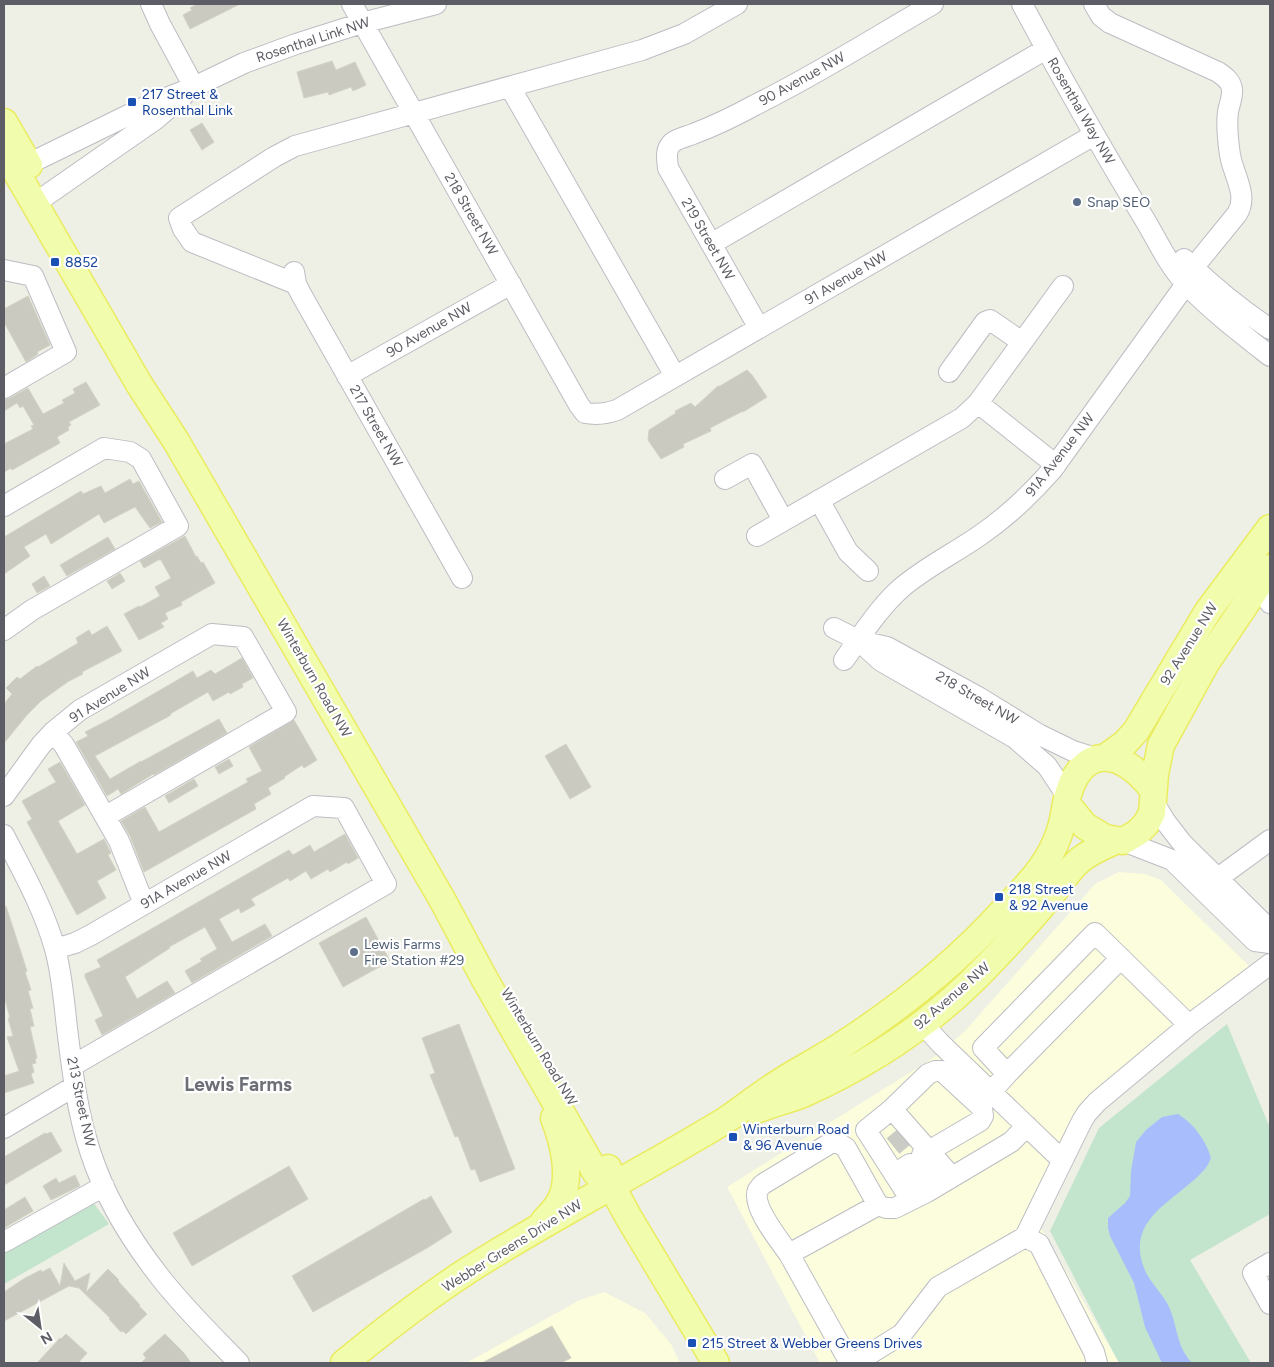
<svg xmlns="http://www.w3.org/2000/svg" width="1274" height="1367" font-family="Figtree,sans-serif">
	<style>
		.commercial { fill: #fbfddc }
		.green { fill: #c3e5cd }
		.water { fill: #a8befc }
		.building { fill: #cacac1; stroke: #d3d3c4 }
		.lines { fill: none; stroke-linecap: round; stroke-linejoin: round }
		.minor-tunnel { stroke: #cacbc5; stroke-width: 20; stroke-dasharray: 20 10; stroke-linecap: butt }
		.minor-casing { stroke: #bcbdc3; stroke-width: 22 }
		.major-casing { stroke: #eaec60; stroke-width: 29 }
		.minor { stroke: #fff; stroke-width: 20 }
		.major { stroke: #f1fcad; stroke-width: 26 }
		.transit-dot { fill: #1a4fb4; stroke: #fff; stroke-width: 2 }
		.service-dot { fill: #5c6f8a; stroke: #fff; stroke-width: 2 }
		.labels { text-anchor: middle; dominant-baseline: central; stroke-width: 4.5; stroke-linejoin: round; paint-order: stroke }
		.street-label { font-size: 14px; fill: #5d5e65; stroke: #fff }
		.transit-label { font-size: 14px; fill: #164399; stroke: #fff; text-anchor: start }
		.service-label { font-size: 14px; fill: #4e5e75; stroke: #fff; text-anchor: start }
		.district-label { font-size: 19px; font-weight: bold; fill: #6e7077; stroke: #fff }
	</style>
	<rect width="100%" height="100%" fill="#eeefe5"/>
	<path class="commercial" d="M1119,872L1145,874L1161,880L1251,968L1082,1103L1029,1207L1119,1363H820L727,1187L933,1058L964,1032L1095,884Z
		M604,1292L645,1313L671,1344L680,1363H466L580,1300Z"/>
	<path class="green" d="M1227,1024L1270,1128V1214L1190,1260L1251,1363H1119L1050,1231L1099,1128Z
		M90,1198L109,1224L4,1284V1248Z"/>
	<path class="water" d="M1178,1114C1194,1124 1205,1139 1211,1158C1209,1162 1207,1168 1203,1171C1176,1201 1125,1218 1144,1268C1149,1281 1160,1291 1167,1303C1178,1323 1175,1345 1192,1363H1162L1145,1327L1134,1283L1110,1236L1108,1228V1218L1125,1203L1130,1196L1131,1171L1136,1142L1146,1130L1162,1117Z"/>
	<path class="building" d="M197,4H240L190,29L183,15L192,10L190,8Z
		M332,61L336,70L355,62L366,85L353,91L351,87L329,95L328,92L304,98L297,72Z
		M202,123L214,142L202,150L190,130Z
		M28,296L50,345L37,352L38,354L26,362L4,322V309Z
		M747,370L752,375L767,397L743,412V411L710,428L711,431L683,444L684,447L661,459L648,440L649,430L676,413L675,411L691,403L695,407L718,386H720Z
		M86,382L100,405L69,422L71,425L68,427L69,430L57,437L60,443L12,470L11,468L4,472V444L33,429L31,426L34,425L23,406L20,408L17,403L4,411V400L10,398L28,388L43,414L64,403L62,400L75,393L73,389Z
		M130,479L133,484L139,481L162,522L150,528L135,507L104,523L99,514L51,544L46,534L24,547L30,556L4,574V537L81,491L83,494L101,486L105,493Z
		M185,536L196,557L197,556L201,563L203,562L215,583L181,602L182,605L165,613L168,619L161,623L164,627L139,640L124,614L139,606L140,607L160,596L155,587L171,578L161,560H158L144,568L140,561Z
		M108,537L115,549L67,576L60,565Z
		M120,573L125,581L112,589L107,581Z
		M44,576L50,586L37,593L32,584Z
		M107,626L122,651L82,672L83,674L69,681L41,701L27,715L4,743V704L12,694L6,688L17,677L20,679L37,666L38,667L78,643L76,638L89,630L92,635Z
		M242,658L253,678L242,684L243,687L230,694L229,692L213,701L208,692L170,714L171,715L95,756L110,779L141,761V762L219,719L227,733L154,775L153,774L121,794L118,789L107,796L76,742L88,736L85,732L112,718L193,671L197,678L211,670L215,674Z
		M294,720L317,760L304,768L302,765L284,777L285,778L268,788L271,794L254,804L256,809L144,872L130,836L121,821L145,807L159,832L248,782L246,779L262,771L249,747Z
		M566,744L591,787L570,799L545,756Z
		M229,759L233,766L219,774L215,767Z
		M60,762L85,805L58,821L77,854L104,839L111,853L108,855L116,870L97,881L106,898L77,915L27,822L32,819L22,801L56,782L48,769Z
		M194,779L198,786L169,803L165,796Z
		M345,834L358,858L348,864L347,862L330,872L328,869L311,879L306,871L290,881L288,878L251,899L255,905L241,913L239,908L219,919L232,942L265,924L272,936L192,983L185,971L202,961L200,959L217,949L205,927L169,947L170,948L125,977L137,999L167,981L175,993L102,1035L95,1020L103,1016L85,977V974L101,967L97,960L289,850L293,855L310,845L314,852Z
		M6,906L27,971L25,972L31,990L28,991L33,1008L30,1009L34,1026L30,1027L37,1058L35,1059L36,1063L32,1064L34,1072L31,1074L34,1083L4,1093V1076L19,1071L7,1037L13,1036L8,1018H10L4,996V907Z
		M366,917L390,961L343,987L319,943Z
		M459,1024L515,1169L480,1182L475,1169L471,1170L458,1136L455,1137L437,1092L430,1075L435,1073L422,1038Z
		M51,1132L62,1151L4,1185V1157L45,1133L46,1134Z
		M289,1166L308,1199L192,1266L173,1233Z
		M75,1175L80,1186L51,1200L43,1186L56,1178L59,1183Z
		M431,1196L452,1232L427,1248L313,1312L292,1276L424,1199L425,1200Z
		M25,1197L33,1211L4,1228V1210Z
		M64,1263L75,1281L90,1273L86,1292L108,1269L119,1280L118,1281L140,1305L139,1306L147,1314L126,1334L123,1331L121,1332L109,1319L110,1318L79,1288L69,1286L4,1321V1292L25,1278L41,1270L42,1272L50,1268L60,1286Z
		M552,1326L571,1358L561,1363H482Z
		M66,1334L87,1353L78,1363H37L60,1338L61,1339Z
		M165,1334L184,1353L191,1363H141L146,1358L143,1354L146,1351Z"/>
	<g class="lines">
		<path class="minor-tunnel" d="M893,1146L904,1137"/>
		<defs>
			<path id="minor" d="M151,4L160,24L194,87
				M352,4L579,405L585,413C597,415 606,414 617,410L1094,135
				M1022,4C1060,75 1100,146 1142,215C1157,239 1167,264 1187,285C1212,311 1242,334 1270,356
				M1094,4L1101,16L1110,23L1218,72C1224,76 1231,81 1232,89C1233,97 1229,105 1228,112C1226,126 1228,141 1230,155C1233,174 1249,196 1237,214L1193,268
				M510,87L675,376
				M16,170L151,104L194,87L244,63L296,44L362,23L436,4
				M34,204L156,119L183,96
				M711,244L1046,49
				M1184,259C1211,285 1240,309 1270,329
				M4,270L33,276L66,352L4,388
				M294,272L296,284L301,294L462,578
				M296,284L192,242L183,229L179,218L274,157L295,146L642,50L684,34L737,4
				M759,328L668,168C667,158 665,150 672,143C678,138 686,137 693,134C714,126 735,116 755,105C816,75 874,38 933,4
				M949,372L985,322L990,320L1022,342
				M347,376L511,284
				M978,403L1063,286
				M725,479L752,464L783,520
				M819,500L848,552L868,571
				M4,506L104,448L130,452L141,459L178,526L32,610L4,630
				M757,536L962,418L978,403L1056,465
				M1260,583L1270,603
				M834,628L858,640L881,661L1015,738L1047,766L1067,796
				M860,641L887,647L980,698L1040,735L1073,751L1096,758
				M844,660C861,636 878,609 900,589C924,568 953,554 979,536C1007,517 1030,495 1052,470L1186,284
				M53,732L64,745L119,841L144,904
				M4,796L41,745L53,732L80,710L212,634L243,637L286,712L106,816
				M1153,801L1165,821L1182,843L1269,929L1270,943
				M4,835C23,872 44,909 55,949C62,974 64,1002 67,1028C72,1069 77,1111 90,1151C104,1195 131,1240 160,1277C184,1308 212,1335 239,1363
				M1123,841L1172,860L1255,941L1270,943
				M1218,878L1270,840
				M55,949L75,943L91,935L313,806L344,808L386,884L72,1066
				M923,1024L940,1043L1062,1160
				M1007,1074L1121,958
				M991,1092L1007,1074L983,1048L1095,933L1189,1025
				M892,1109L928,1074L935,1071H942L982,1108L983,1116L980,1121L922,1155
				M4,1128L75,1086
				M894,1174L910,1164
				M903,1188L940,1163
				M911,1200L866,1130L892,1109L952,1177
				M1025,1237L1082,1121L1087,1113L1097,1102L1189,1025L1270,964
				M4,1242L104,1186
				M789,1254C780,1241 751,1206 758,1190C758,1190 762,1184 763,1184L829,1144C836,1142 840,1143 846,1148L878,1205
				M1270,1263L1253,1273L1270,1304
				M850,1363L789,1254L878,1205L886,1208H895L927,1192L1011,1142L1027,1126
				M855,1363L902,1334L938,1287L1025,1237L1039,1244L1094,1352L1097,1363"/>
			<path id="major" d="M4,122L29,165
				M4,151L139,384L176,441L443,901L484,978L596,1173L611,1185
				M1106,757L1124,744L1136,731L1208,611L1270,528
				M1153,790C1121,746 1078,744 1066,803L1085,826L1105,838L1123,841L1137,833L1146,824L1152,813L1155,774L1161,745L1166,736L1206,663L1270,568
				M756,1110C771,1104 788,1100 803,1094C872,1063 936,1020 988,965C1010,942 1032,919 1051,895C1061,883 1068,870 1080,860C1091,851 1104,846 1117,840
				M608,1168L611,1185L629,1218L716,1363
				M544,1221C551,1214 557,1208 561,1199C572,1176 563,1141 554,1118
				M344,1363C383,1331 424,1299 467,1271C551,1217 641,1172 726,1120C741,1110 756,1098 771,1088C793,1073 817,1061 839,1047C900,1008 956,963 1004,910C1023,890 1044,869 1055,844C1061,831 1064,817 1066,803"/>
		</defs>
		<use href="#minor" class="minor-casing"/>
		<use href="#major" class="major-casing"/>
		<use href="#minor" class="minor"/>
		<use href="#major" class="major"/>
	</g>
	<g class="transit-dot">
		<rect x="127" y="97" width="10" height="10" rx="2.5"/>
		<rect x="50" y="257" width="10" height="10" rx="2.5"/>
		<rect x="994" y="892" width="10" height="10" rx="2.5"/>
		<rect x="728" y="1132" width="10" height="10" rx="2.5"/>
		<rect x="687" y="1338" width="10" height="10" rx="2.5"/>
	</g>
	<g class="service-dot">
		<circle cx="1077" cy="202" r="5"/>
		<circle cx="354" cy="952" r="5"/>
	</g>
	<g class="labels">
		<g class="street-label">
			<text transform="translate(313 40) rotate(-18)">Rosenthal Link NW</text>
			<text transform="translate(802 79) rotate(-29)">90 Avenue NW</text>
			<text transform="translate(1081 111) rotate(60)">Rosenthal Way NW</text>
			<text transform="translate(471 214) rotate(60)">218 Street NW</text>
			<text transform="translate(708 239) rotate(60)">219 Street NW</text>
			<text transform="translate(846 278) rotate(-30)">91 Avenue NW</text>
			<text transform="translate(429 330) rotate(-30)">90 Avenue NW</text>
			<text transform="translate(376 426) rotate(60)">217 Street NW</text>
			<text transform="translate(1060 455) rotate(-52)">91A Avenue NW</text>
			<text transform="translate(1189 644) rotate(-58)">92 Avenue NW</text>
			<text transform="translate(314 678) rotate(60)">Winterburn Road NW</text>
			<text transform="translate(110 695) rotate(-32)">91 Avenue NW</text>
			<text transform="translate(977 698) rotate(30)">218 Street NW</text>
			<text transform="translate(186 880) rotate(-30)">91A Avenue NW</text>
			<text transform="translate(952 996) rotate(-41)">92 Avenue NW</text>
			<text transform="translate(539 1047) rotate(59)">Winterburn Road NW</text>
			<text transform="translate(81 1102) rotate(78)">213 Street NW</text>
			<text transform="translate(512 1246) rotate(-32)">Webber Greens Drive NW</text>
		</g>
		<g class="transit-label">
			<text x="142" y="94">217 Street &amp;<tspan x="142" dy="16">Rosenthal Link</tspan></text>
			<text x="65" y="262">8852</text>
			<text x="1009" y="889">218 Street<tspan x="1009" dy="16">&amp; 92 Avenue</tspan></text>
			<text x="743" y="1129">Winterburn Road<tspan x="743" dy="16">&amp; 96 Avenue</tspan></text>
			<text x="702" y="1343">215 Street &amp; Webber Greens Drives</text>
		</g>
		<g class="service-label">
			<text x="1087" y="202">Snap SEO</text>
			<text x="364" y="944">Lewis Farms<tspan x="364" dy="16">Fire Station #29</tspan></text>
		</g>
		<g class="district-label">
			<text x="238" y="1084">Lewis Farms</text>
		</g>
	</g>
	<rect width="1274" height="1367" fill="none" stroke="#5d5e65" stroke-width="10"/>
	<g transform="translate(40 1327) rotate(150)" stroke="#ffffff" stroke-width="4" paint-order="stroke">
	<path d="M0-4L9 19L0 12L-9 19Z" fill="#5d5e65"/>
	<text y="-8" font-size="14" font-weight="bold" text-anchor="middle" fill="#5d5e65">N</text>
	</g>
</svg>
